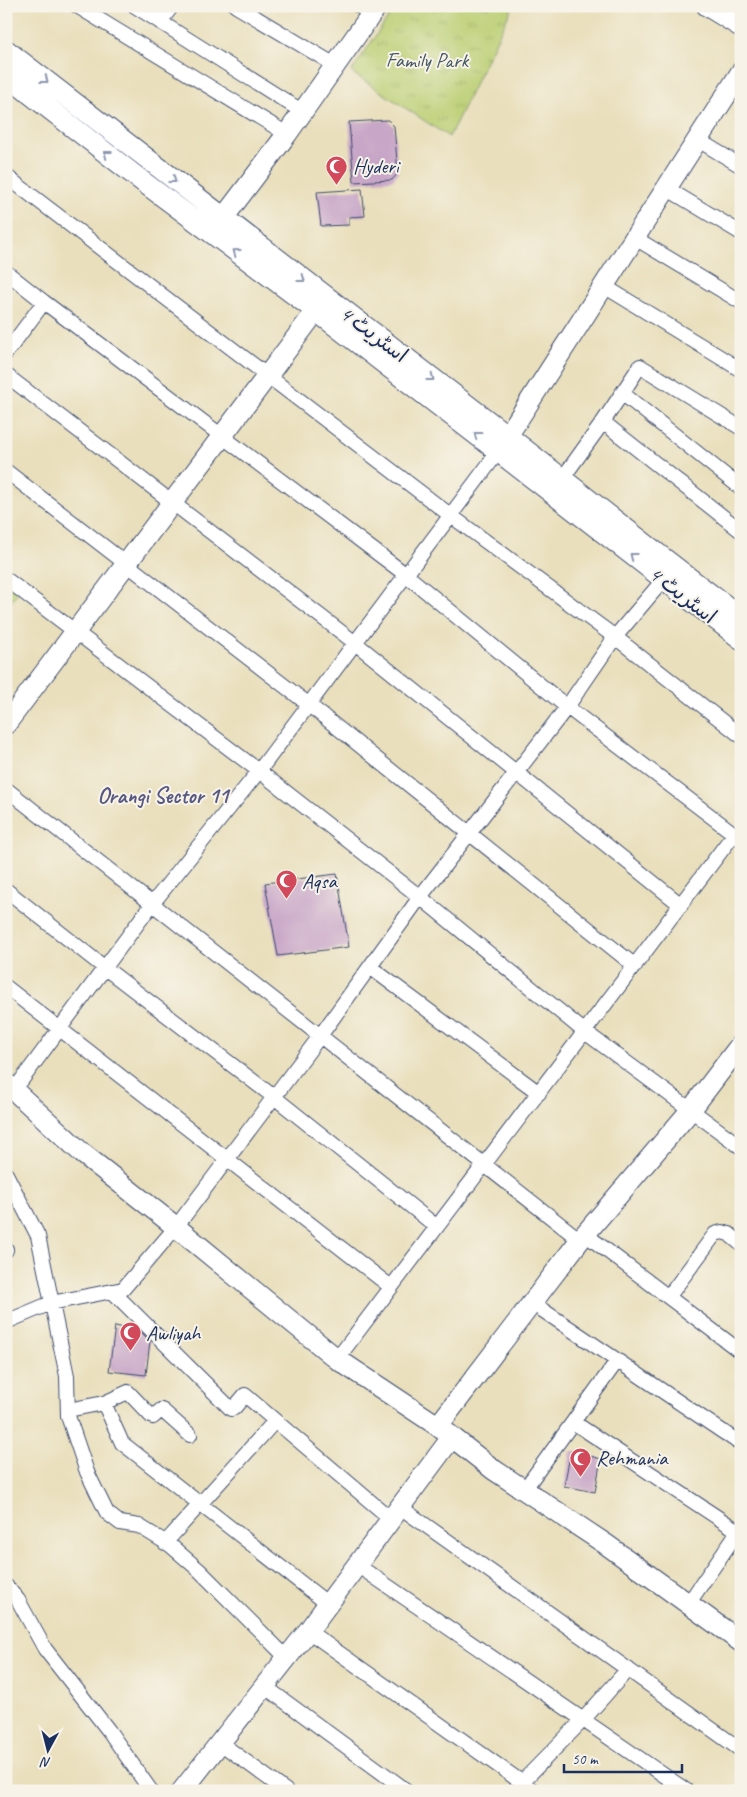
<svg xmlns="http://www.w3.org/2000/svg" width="747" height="1797" font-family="Caveat,'Playpen Sans Arabic',sans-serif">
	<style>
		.green { fill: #bbcf73; stroke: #6b7f68 }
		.park { fill: url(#park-tufts); stroke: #6b7f68 }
		.building { fill: #c8a6c7 }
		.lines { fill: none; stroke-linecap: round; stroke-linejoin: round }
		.street-casing { stroke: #3a496c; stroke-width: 16 }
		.secondary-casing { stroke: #3a496c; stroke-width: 22 }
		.street { stroke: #fff; stroke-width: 14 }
		.secondary { stroke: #fff; stroke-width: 20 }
		.oneway { stroke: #8d97ae }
		.labels { text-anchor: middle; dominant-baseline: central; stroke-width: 4; stroke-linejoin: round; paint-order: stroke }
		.park-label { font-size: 21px; fill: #435763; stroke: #f7f3e8 }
		.poi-label { font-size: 21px; fill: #1b2f5e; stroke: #f7f3e8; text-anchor: start }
		.street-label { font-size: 21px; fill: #1b2f5e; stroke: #f7f3e8 }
		.neighbourhood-label { font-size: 22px; font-weight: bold; fill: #585983; stroke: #f7f3e8 }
	</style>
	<defs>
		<pattern id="park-tufts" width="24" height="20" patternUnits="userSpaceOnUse" patternTransform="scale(1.25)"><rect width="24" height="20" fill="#bbcf73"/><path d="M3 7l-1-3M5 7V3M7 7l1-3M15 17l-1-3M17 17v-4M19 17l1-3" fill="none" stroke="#a0b266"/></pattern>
	</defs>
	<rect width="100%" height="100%" fill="#f7f3e8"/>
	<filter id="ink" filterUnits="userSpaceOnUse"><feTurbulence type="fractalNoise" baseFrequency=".02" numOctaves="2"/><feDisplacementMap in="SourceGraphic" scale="10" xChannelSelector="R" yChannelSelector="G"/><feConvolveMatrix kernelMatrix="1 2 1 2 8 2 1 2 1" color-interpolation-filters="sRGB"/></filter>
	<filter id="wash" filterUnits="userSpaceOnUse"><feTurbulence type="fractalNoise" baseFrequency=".0096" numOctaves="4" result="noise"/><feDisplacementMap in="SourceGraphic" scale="20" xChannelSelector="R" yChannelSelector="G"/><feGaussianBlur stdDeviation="1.12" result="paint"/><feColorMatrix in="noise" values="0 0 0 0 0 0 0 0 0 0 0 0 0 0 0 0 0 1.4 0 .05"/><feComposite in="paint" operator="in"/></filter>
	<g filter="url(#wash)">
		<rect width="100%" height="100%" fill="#e9dfbc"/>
		<path class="green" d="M6,579L20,590L6,608Z"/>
		<path class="park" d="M396,6H513L449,137L351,72Z"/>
		<g id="blocks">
			<path class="building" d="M388,120L394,126L398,173L392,180L354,182L349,122Z
				M362,189L365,216L349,217V225L321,226L317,192Z
				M337,874L349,947L278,956L265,883Z
				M115,1326L140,1331L150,1341L146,1375L109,1371Z
				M571,1451L601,1459L595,1492L564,1486Z"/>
		</g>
	</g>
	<g filter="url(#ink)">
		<use href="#blocks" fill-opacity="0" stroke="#3a496c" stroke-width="1"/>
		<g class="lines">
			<defs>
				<path id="street" d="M77,6L287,134
					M135,6L303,112
					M236,6L335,65
					M359,6L372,14
					M160,22L172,6
					M698,140L741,166
					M6,176L450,515L615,637L741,736
					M666,188L741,233
					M635,238L741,302
					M6,272L44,302L405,574L567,707L741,839
					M604,286L741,370
					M6,353L44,302
					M6,375L354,642L681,905
					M622,393L741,488
					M603,422L741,531
					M6,471L308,704L635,966
					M562,479L603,422L640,366L741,428
					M6,579L259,771L420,897L585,1032L741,1147
					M6,789L580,1240
					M6,890L105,968L274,1097L437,1227
					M370,967L539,1093
					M6,987L391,1287
					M15,1089L152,904L259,771L498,452
					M6,1174L38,1236L67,1376L68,1416L87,1472L107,1513L120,1523L139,1526L170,1545L199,1570L287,1658
					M585,1234L741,1352
					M6,1249V1250
					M112,1291L231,1409L234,1408L245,1395L391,1519
					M669,1296L715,1234L722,1232L729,1234L741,1244
					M532,1303L741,1444
					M6,1322L51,1303L123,1289L176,1227L320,1036L420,897L567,707L615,637L664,579
					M337,1359L734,834
					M104,1403L122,1443L328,1604
					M68,1410L104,1403L128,1392L151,1416L153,1417L161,1410L163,1411L190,1435
					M573,1422L741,1533
					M524,1490L617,1361
					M400,1507L741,1750
					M165,1543L275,1421
					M357,1565L687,1791
					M6,1586L18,1600L45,1649L109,1731L151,1791
					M688,1604L741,1527
					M308,1631L534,1791
					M264,1686L407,1791
					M219,1742L286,1791
					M522,1782L583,1720L628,1669"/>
				<path id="secondary" d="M707,6L741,27
					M6,50C172,179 339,306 505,434C584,495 661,558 741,617
					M6,75L142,181L316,311L741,639
					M215,229L287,134L377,6
					M501,446L741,72
					M6,724L316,311
					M6,1083L82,1153L176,1227L337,1359L438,1426L494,1470L607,1545L741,1642
					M438,1426L580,1240L690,1111L741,1044
					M182,1791L308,1631L452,1437"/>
			</defs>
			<use href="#street" class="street-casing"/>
			<use href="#secondary" class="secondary-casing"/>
			<use href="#street" class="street"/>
			<use href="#secondary" class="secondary"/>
		</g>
		<defs><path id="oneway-chevron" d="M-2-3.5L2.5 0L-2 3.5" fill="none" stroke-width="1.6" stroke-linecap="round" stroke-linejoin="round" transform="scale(1.25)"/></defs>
		<g class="oneway">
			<use href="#oneway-chevron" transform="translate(45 80) rotate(38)"/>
			<use href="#oneway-chevron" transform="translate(107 154) rotate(-142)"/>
			<use href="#oneway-chevron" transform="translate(173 180) rotate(38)"/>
			<use href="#oneway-chevron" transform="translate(236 252) rotate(-144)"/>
			<use href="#oneway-chevron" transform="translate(302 279) rotate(37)"/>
			<use href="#oneway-chevron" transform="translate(431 378) rotate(37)"/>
			<use href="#oneway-chevron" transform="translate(477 435) rotate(-142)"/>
			<use href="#oneway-chevron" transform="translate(633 556) rotate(-142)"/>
		</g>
	</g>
	<defs>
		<symbol id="mosque-pin" viewBox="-11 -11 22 30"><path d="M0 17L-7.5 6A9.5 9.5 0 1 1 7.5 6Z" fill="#d1495b" stroke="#f7f3e8"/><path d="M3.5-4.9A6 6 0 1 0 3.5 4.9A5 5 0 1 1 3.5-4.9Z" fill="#fff"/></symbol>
	</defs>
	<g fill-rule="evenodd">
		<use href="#mosque-pin" x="324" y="154" width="25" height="34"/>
		<use href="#mosque-pin" x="274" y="868" width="25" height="34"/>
		<use href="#mosque-pin" x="118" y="1320" width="25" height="34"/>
		<use href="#mosque-pin" x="568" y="1446" width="25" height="34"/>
	</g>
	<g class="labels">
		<g class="park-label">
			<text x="427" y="60">Family Park</text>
		</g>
		<g class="poi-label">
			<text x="353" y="166">Hyderi</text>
			<text x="302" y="881">Aqsa</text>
			<text x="146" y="1333">Awliyah</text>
			<text x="596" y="1458">Rehmania</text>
		</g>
		<g class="street-label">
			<text transform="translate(374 334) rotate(37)">اسٹریٹ 4</text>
			<text transform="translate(683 595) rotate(38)">اسٹریٹ 4</text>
		</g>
		<g class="neighbourhood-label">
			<text x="163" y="796">Orangi Sector 11</text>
		</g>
	</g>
	<rect width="747" height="1797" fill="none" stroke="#f7f3e8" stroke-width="25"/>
	<g transform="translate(48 1750) rotate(187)" stroke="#f7f3e8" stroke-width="4" paint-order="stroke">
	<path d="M0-4L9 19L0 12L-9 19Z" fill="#1b2f5e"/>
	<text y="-8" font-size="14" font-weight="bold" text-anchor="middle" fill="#1b2f5e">N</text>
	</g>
	<path d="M564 1764v8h118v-8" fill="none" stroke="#1b2f5e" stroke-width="2.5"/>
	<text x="572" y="1764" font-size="15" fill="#1b2f5e" stroke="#f7f3e8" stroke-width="4" paint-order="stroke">50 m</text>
</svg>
